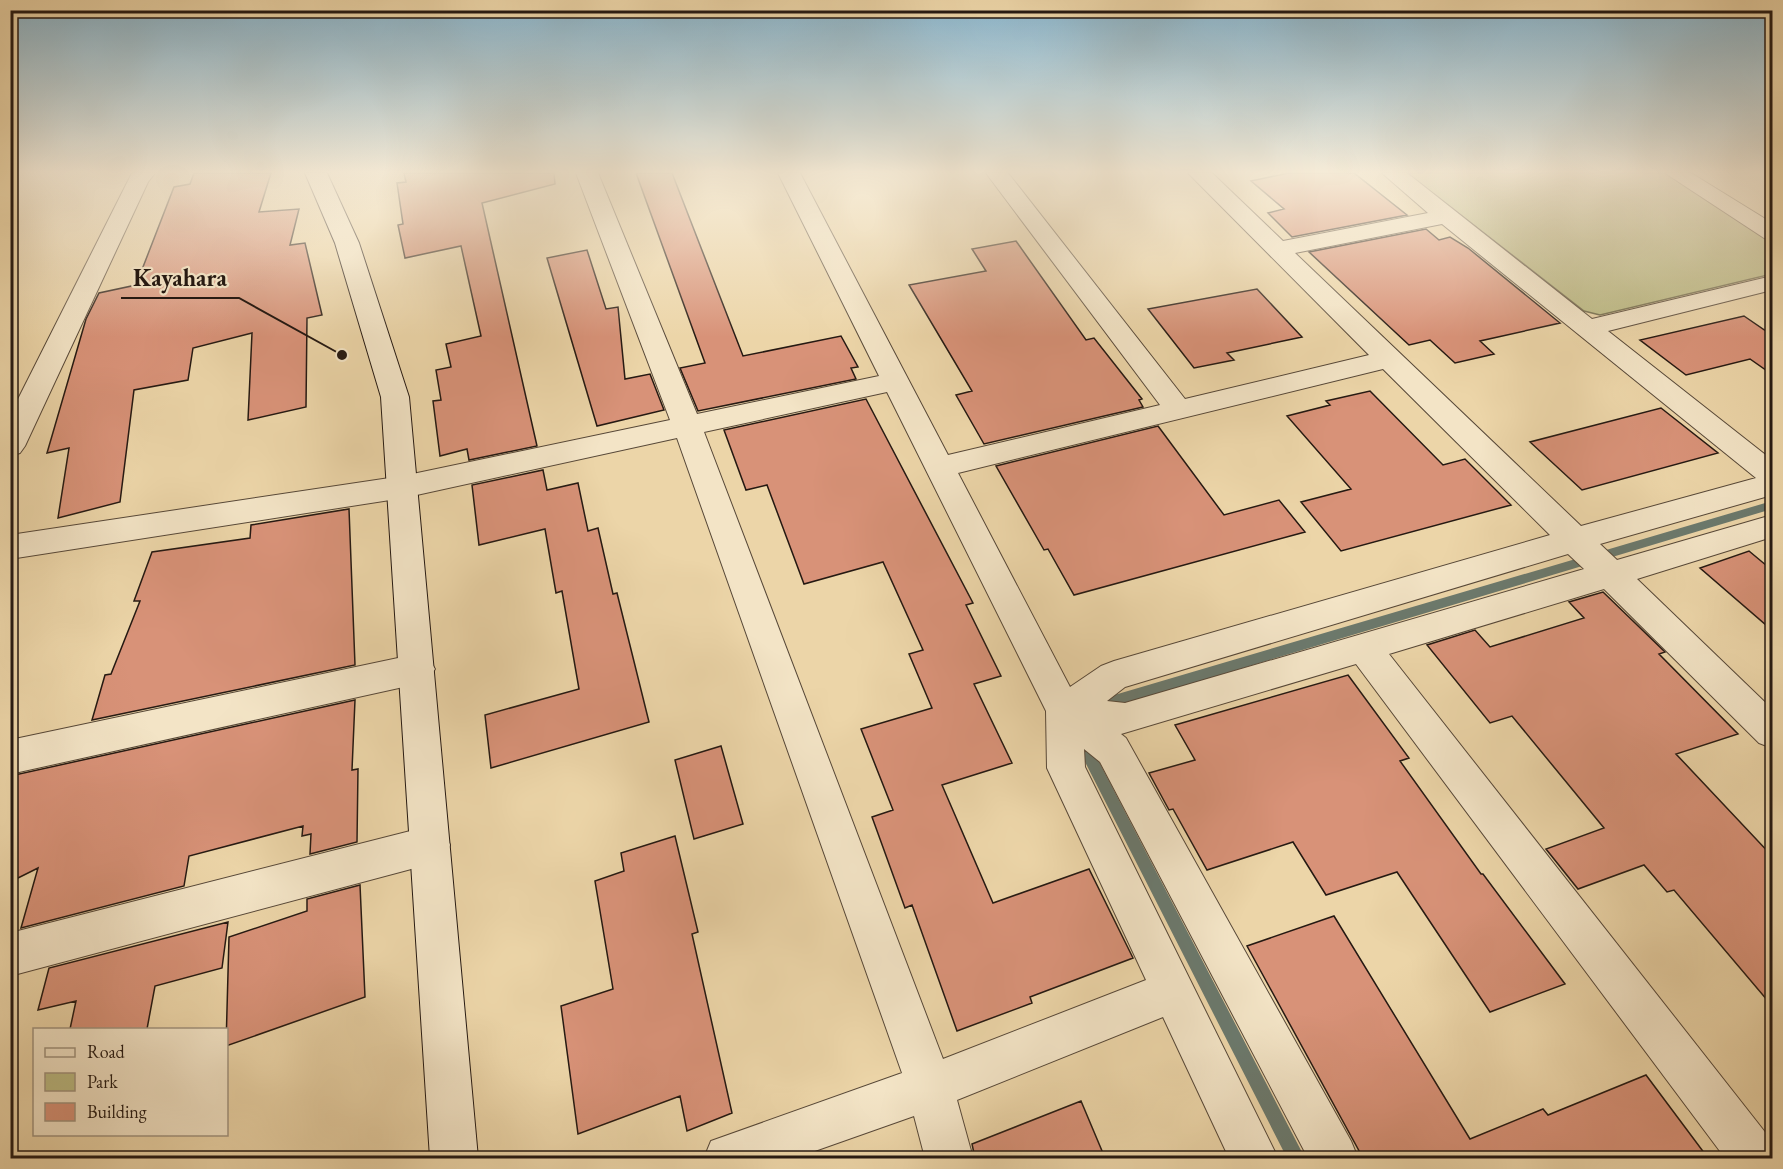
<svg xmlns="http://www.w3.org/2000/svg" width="1783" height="1169" font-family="'EB Garamond',serif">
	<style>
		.green { fill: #bcbc84; stroke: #706a4b; stroke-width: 1.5 }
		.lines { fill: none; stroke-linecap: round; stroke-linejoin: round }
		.stream { fill: #6b796d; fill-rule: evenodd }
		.building { fill: #d89278; stroke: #251912; stroke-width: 1.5 }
		.street-casing { stroke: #574838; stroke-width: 2 }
		.secondary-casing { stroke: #251912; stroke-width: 2 }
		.street { fill: #f3e4c6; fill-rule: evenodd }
		.secondary { fill: #f3e4c6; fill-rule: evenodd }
		.leader { fill: none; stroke: #251912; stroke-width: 2 }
		.callout-dot { fill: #251912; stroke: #f3e4c6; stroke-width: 2 }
		.callout-label { font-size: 24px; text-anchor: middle; font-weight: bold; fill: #251912; stroke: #f3e4c6; stroke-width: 4.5; stroke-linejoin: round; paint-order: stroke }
	</style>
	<rect width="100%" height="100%" fill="#ecd5a8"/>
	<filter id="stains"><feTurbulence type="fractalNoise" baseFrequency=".00333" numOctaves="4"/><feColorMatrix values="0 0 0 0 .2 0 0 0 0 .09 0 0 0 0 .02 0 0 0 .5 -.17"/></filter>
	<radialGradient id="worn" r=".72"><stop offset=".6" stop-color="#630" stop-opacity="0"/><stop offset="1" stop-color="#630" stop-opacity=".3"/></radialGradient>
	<path class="green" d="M1407,173H1666L1772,239V274L1600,315L1584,311Z"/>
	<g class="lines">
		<path class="stream" d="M1772,501V509L1133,701L1116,706L1110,718L1105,720L1100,718L1098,714L1106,698L1111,696Z
			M1095,733L1100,735L1102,739L1095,754L1305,1158H1287L1083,758L1081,754L1090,735Z"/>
	</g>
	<path class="building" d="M194,173H271L259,212L299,209L290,245L305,243L322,315L307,318L306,407L248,420L252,333L193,348L188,380L134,390L120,502L58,518L69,448L47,453L86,319L99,293L136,285L174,187L190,184Z
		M404,173H554L555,184L482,203L537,446L469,460L467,449L440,456L433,401L441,400L436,370L451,367L446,344L481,336L461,246L405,258L398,225L403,224L397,183L406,182Z
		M636,173H672L743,356L841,336L858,367L851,368L856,379L698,411L680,368L705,363Z
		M1289,173H1354L1407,215L1292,237L1268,213L1284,209L1251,181Z
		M1426,229L1439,240L1450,237L1468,248L1560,323L1480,341L1494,354L1455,363L1430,340L1409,345L1309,252Z
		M1016,241L1086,340L1094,338L1142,399L1139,400L1143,407L984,444L956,395L972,391L909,285L986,271L972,249Z
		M587,250L606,309L618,307L625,379L650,374L664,410L597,426L547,258Z
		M1257,289L1302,337L1227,353L1234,360L1194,368L1148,309Z
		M1744,316L1773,336V375L1750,359L1686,375L1640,340Z
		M1370,391L1443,465L1465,459L1511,505L1341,551L1301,502L1351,489L1287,416L1330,405L1326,401Z
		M866,399L973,603L966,605L1001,676L974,684L1012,763L942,785L993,903L1089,869L1133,958L1030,997L1032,1003L957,1031L912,905L905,908L872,817L893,810L861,729L932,708L909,654L923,650L883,562L804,584L767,485L746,490L724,430Z
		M1661,408L1718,453L1582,490L1530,442Z
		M1158,426L1224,515L1279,500L1305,532L1074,595L1048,549L1044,550L996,466Z
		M543,470L547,490L578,483L588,531L598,528L613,594L617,593L649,722L491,768L485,715L579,689L562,591L556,593L545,529L479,545L472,485Z
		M349,509L355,665L92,720L105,675L111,674L140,601H134L152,552L250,538L251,525Z
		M1749,551L1773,571V631L1700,568Z
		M1603,592L1665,652L1659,654L1738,734L1676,754L1773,857V1007L1674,890L1667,892L1644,865L1578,889L1546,849L1604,828L1512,716L1490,723L1427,645L1475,630L1490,647L1584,618L1569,602Z
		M1348,675L1409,758L1400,761L1481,874H1483L1565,984L1490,1012L1397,872L1326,895L1293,842L1207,870L1173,809L1169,810L1149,773L1195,760L1175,725Z
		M355,700L352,770L358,769L357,842L310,854L311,834L302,836L303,826L189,856L184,886L21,928L38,868L10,882V776Z
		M721,746L743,824L694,839L675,760Z
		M675,836L698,932L692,934L732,1113L687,1131L680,1096L578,1134L561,1006L613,989L595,881L624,871L621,853Z
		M360,885L365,997L226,1046L229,937L307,911V899Z
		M1334,916L1470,1139L1543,1109L1548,1115L1646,1075L1708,1158H1363L1247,946Z
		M228,922L222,968L155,986L147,1029H70L76,1001L38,1010L49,968Z
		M1081,1101L1105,1158H975L972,1144Z"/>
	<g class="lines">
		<defs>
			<path id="street" d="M132,173H155L148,182L25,446L20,453L10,456V415Z
				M576,173H598L697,414L879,376L778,173H800L948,455L1160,405L986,173H1008L1185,399L1369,355L1188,173H1212L1283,241L1428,213L1382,173H1407L1592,319L1772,276V290L1608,331L1772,460V495L1600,544L1617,560L1772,515V537L1637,579L1772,709V748L1759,743L1604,589L1389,654L1772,1141V1158H1725L1356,664L1121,734L1126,738L1351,1141L1358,1158H1308L1100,762L1084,749L1085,767L1278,1158H1229L1163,1017L957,1100L973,1158H925L914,1116L795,1158H704L711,1141L902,1073L677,438L403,498L10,559V535L403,476L670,420ZM1442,224L1756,478L1581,526L1295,253ZM1383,369L1550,535L1114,661L1101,666L1070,687L958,473ZM887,392L1046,711L1047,768L1146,980L943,1059L704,432ZM1568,554L1584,569L1125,703L1107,701L1125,687Z
				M1665,173H1691L1772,223V240L1764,238Z
				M417,654L429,659L435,669L429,679L417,684L10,774V740Z
				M430,826L444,832L450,845L444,858L430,864L10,976V933Z"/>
			<path id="secondary" d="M305,173H327L359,243L409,397L478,1158H430L381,397L335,243Z"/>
		</defs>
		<use href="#street" class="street-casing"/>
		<use href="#secondary" class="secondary-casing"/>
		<use href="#street" class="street"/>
		<use href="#secondary" class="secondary"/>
	</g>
	<linearGradient id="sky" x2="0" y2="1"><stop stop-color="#88b6cf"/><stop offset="0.51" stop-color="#f6ecd8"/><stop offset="1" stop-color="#f6ecd8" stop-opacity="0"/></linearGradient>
	<rect width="1783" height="337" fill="url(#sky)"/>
	<path class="leader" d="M342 355L239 298H121"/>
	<circle class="callout-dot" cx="342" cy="355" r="6"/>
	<g class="callout-label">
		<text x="180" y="286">Kayahara</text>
	</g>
	<rect width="1783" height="1169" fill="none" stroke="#ecd5a8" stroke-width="36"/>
	<rect x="12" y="12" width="1759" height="1145" fill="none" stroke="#251912" stroke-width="3"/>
	<rect x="18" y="18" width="1747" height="1133" fill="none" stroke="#251912" stroke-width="1.5"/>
	<rect x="33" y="1028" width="195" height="108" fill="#f3e4c6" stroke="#a1937e" stroke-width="1.5"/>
	<rect x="45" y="1048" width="30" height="9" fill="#f3e4c6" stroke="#a1937e" stroke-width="1.5"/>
	<text x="87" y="1058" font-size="18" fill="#251912">Road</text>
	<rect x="45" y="1073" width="30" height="18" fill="#bcbc84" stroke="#a1937e" stroke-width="1.5"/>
	<text x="87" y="1088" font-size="18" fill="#251912">Park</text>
	<rect x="45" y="1103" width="30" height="18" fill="#d89278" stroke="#a1937e" stroke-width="1.5"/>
	<text x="87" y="1118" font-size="18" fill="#251912">Building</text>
	<rect width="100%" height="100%" filter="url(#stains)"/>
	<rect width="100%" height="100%" fill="url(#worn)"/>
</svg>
